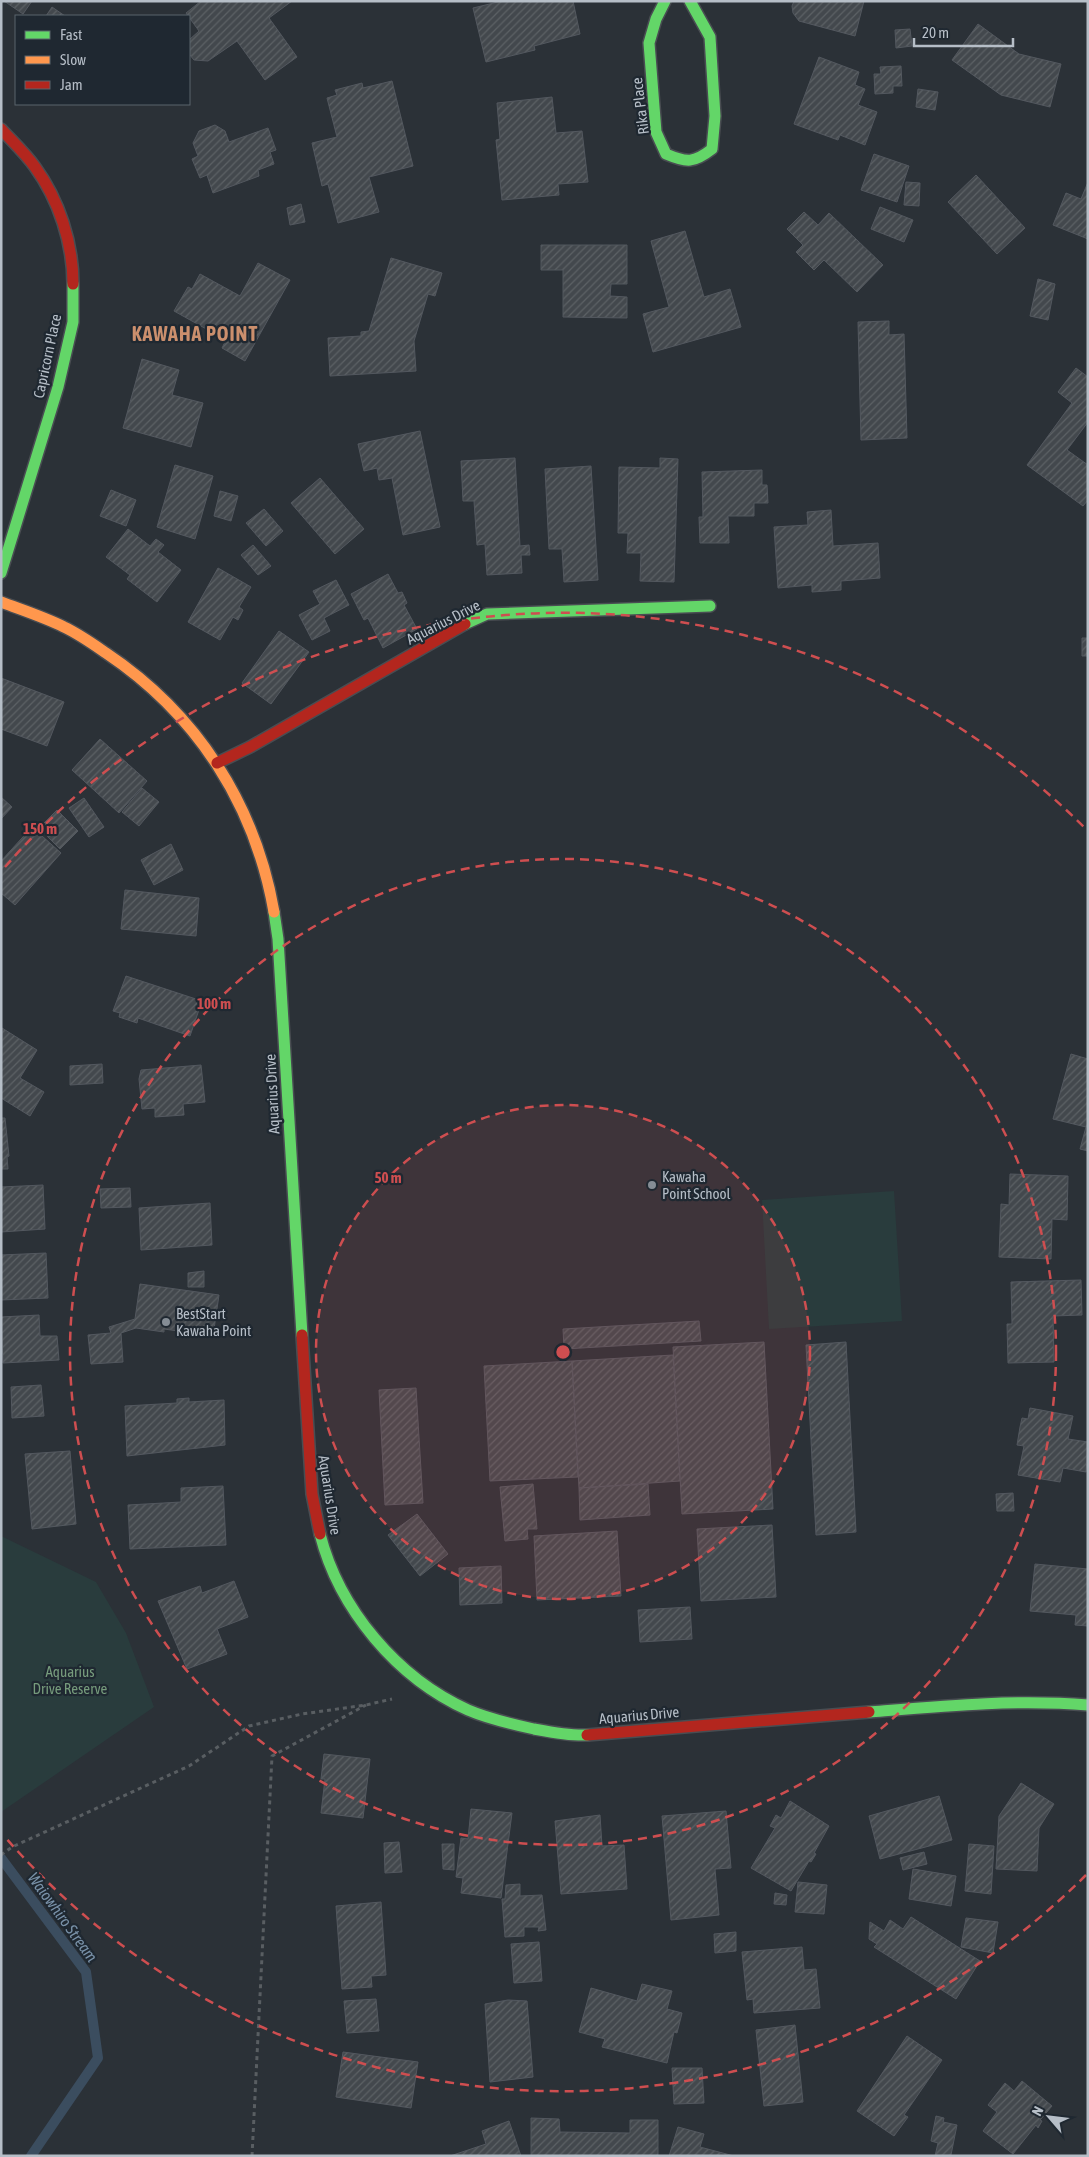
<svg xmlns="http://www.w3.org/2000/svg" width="1089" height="2157" font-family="'Asap Condensed',sans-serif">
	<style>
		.park { fill: #293c3d }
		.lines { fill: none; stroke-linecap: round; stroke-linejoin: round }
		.stream { stroke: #3b4d5f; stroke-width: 10 }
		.building { fill: url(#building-hatch); stroke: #53585f }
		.fast-casing { stroke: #494d52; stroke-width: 14 }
		.slow-casing { stroke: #494d52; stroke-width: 14 }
		.jam-casing { stroke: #494d52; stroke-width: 14 }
		.path { stroke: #595e62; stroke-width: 3; stroke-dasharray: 4 4; stroke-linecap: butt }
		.fast { stroke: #63d668; stroke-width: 11 }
		.slow { stroke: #ff974d; stroke-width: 11 }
		.jam { stroke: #b3261e; stroke-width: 11 }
		.ring { fill: none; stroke: #ce4e50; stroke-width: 2.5; stroke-dasharray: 9 6 }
		.poi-dot { fill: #858d95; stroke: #1f2831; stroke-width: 2 }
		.labels { text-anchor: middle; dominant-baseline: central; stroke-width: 4.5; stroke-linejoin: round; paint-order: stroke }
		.street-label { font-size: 15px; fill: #b6bec7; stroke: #1f2831 }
		.poi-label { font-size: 15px; fill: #b6bec7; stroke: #1f2831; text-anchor: start }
		.park-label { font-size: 15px; fill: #769b7c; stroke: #1f2831 }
		.water-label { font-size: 16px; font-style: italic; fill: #7991a8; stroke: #1f2831 }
		.district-label { font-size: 20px; font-weight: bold; letter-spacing: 1px; fill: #cb8f6d; stroke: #1f2831 }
		.centre { fill: #ce4e50; stroke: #1f2831; stroke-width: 2.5 }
		.ring-label { font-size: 15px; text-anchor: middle; font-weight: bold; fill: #ce4e50; stroke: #1f2831; stroke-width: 4.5; stroke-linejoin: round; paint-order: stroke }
	</style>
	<defs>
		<pattern id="building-hatch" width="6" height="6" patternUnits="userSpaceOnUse" patternTransform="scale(1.25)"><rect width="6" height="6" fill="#43484d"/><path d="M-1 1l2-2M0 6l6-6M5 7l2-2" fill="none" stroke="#5c6165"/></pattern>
	</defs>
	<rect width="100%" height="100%" fill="#2b3137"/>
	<path class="park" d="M894,1191L902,1321L769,1329L762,1200Z
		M1,1536L96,1582L126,1633L154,1707L1,1812Z"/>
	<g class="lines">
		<path class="stream" d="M1,1858L86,1972L98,2058L31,2156"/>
	</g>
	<path class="building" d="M4,1H32L23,14Z
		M201,1H292L269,18L297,57L265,80L237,41L208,61L194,60L189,54V40L199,31L186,13Z
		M502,1H573L580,34L534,46L535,50L486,62L473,8Z
		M794,1H864L855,36L799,21L793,13L792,6Z
		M52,7L65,16H46Z
		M978,24L1019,54L1061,64L1050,107L1001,95L952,60Z
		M910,29L912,46L896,48L895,30Z
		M819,57L859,72L855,85L865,89L858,105L877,112L865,145L840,135L838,140L794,124Z
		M901,66L902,86H893V93L875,94L874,74H881L880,67Z
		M392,81L413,166L369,177L379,212L338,223L328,184L322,186L312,143L337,137L327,98L337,95L335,90L362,83L363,88Z
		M918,89L938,92L935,110L916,107Z
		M552,97L556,133L582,131L588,182L558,184L559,195L502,200L496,140L500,139L497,103Z
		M215,125L225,131L229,142L268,128L276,150L270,152L274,164L258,170L259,176L213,193L207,175L200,178L192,159L198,156L193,143L199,131Z
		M874,154L909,166L897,202L861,190Z
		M976,175L1025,228L997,254L948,202Z
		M906,182L920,183L919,206L904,205Z
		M1088,182V239L1053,225L1066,193L1081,199Z
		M301,204L305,222L290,225L287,208Z
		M880,207L913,220L904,242L871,229Z
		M804,212L818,225L829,213L883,265L857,292L824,260L814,270L796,252L803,245L787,229Z
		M685,231L704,297L730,289L741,327L653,352L643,314L669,307L651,241Z
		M541,245H627V284H611L610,296L627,297V318L563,317V270H541Z
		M391,258L442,273L435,296L428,294L414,341L416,371L330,376L328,338L361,336V332L369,331Z
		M258,263L290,280L245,361L222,348L226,340L174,311L188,287L192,289L200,274L240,296Z
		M1038,279L1055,284L1048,320L1030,316Z
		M889,321V335L904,334L907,438L861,440L858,322Z
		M142,359L179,370L172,395L203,403L191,447L123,428Z
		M1076,368L1088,377V422L1067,450L1088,465V500L1083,506L1027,465L1072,403L1058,392Z
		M420,431L440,527L403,535L392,478L379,480L377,468L364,471L358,444Z
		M515,458L520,546L529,545L530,555H521L522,573L487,575L485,544L477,545L474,501H463L461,461Z
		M660,458L678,459L674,582L640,581L641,553H627L628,533H618L619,467L660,468Z
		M175,465L213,476L195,539L157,527Z
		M591,466L598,580L564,582L562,549H549L545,469Z
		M762,470V485H767L768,503H754V516H728L729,543H700L699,517H703L702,472Z
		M320,478L364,529L335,554L291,503Z
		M111,490L136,500L126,526L100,516Z
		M220,491L238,496L231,521L214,516Z
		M264,509L283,531L266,546L246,523Z
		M831,510L833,546L878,543L880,578L841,581V590L812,592V585L778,588L774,527L808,525L807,512Z
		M128,529L150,546L156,539L164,545L158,552L181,570L157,602L127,579L130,575L106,557Z
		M253,545L271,566L258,575L241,555Z
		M218,568L251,587L239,607L243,610L238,620L233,617L220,640L188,622Z
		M388,574L398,593L402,592L407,603L404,605L417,629L383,648L368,618L364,620L351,594Z
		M336,580L349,605L324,618L330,631L312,640L299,615L320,604L313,591Z
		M279,631L309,652L271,704L242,683Z
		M1082,638H1088V656H1082Z
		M1,678L64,702L47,746L1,729Z
		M100,739L147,781L119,813L72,770Z
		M142,788L159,802L139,826L122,812Z
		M1,797L12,807L1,819Z
		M84,798L104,827L89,837L69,808Z
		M57,810L78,831L60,849L39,828Z
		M32,827L61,853L15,905L1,893V861Z
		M171,844L183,870L154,885L141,860Z
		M125,890L199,898L196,936L121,929Z
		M126,976L202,1001L190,1036L138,1018L137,1023L119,1017L120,1013L113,1011Z
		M2,1028L37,1050L20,1078L44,1092L30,1116L1,1098Z
		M1071,1054L1088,1059V1151L1080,1149L1086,1127L1053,1119Z
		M102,1064L103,1083L70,1085V1066Z
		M201,1065L205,1102L183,1104L184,1115L155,1117V1108L142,1109L139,1079L141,1070Z
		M1,1118H5L9,1156L7,1157L8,1169H1Z
		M1010,1174L1068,1176L1067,1220L1052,1219L1051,1259L999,1257L1001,1204L1009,1205Z
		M43,1185L45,1229L1,1232V1187Z
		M130,1188L131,1207L101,1208L100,1189Z
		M210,1203L212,1245L141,1250L139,1208Z
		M46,1253L48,1298L1,1300V1255Z
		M204,1271V1287H188V1273Z
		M1081,1280L1082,1315L1053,1316L1054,1362L1008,1363L1007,1324H1012L1011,1282Z
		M140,1284L219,1295L213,1336L164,1329V1332L136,1328L121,1333L123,1362L91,1364L88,1335L111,1333L109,1327L135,1319Z
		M39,1315L40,1336H57L59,1360L3,1363L1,1317Z
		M699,1321L701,1341L564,1349L563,1329Z
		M764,1342L773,1509L682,1514L673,1347Z
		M846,1342L856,1532L816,1535L806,1345Z
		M673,1355L680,1481L579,1488L572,1361Z
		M572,1361L578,1477L490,1481L484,1366Z
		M41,1385L44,1416L12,1418L11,1387Z
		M416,1388L423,1503L385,1505L379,1390Z
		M189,1398V1402L224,1400L225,1445L127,1456L125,1406L177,1403V1399Z
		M1030,1408L1073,1416L1068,1439L1088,1442L1086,1472L1063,1468L1060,1482L1018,1475L1024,1446L1017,1445L1020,1427L1022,1418L1028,1419Z
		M70,1451L76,1524L32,1529L25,1454Z
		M533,1484L537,1529H527L528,1539L505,1541L500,1487Z
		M648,1484L650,1515L580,1520L579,1488Z
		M223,1486L226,1545L130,1549L128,1505L181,1502V1488Z
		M1013,1493L1014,1511H997L996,1494Z
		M417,1514L448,1554L420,1576L388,1535Z
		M772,1525L776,1597L701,1601L697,1529Z
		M617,1531L621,1596L537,1600L534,1536Z
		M1035,1564L1088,1569V1626L1075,1625L1076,1615L1030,1611Z
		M501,1566L502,1603L460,1605L459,1568Z
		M234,1581L248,1617L217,1629L227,1654L187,1669L158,1601L200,1586L202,1593Z
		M690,1607L692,1639L640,1642L638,1610Z
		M324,1754L370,1759L363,1818L321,1813L325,1779H321Z
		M1021,1783L1054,1804L1039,1828L1037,1871L996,1869L999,1816Z
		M939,1796L952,1840L880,1859L869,1816Z
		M790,1801L829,1826L814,1853L816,1854L811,1862L809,1861L791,1891L751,1868L775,1828L770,1826L776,1815L781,1818Z
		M471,1809L512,1813L501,1898L461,1893L463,1878L456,1877L461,1838L468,1839Z
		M726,1811L731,1868L715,1869L719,1915L671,1920L662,1816Z
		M600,1815L602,1846L624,1845L627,1889L561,1894L555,1821Z
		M399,1842L402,1872L385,1873L384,1843Z
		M442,1844H454V1870L443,1869Z
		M969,1844L994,1846L991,1894L965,1891Z
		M924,1852L927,1864L903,1870L900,1858Z
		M913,1869L956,1876L951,1906L909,1899Z
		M798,1882L827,1885L824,1914L795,1912Z
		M520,1884V1896L542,1895L546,1930L538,1931L539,1927H524V1936L505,1937L502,1899H505L506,1885Z
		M775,1893L787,1895L786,1905L774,1904Z
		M381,1902L386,1975L371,1976L372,1987L342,1989L336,1906Z
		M911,1917L980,1961L956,1999L874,1947L877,1944L869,1939L870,1922L884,1931L890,1920L903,1929Z
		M966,1918L998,1922L993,1953L961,1947Z
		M736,1932V1951L715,1953L714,1934Z
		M539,1942L542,1981L514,1983L511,1944Z
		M802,1947L804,1970L816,1969L820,2008L754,2013L753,1999L747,2000L742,1952Z
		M642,1984L672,1991L667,2009L682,2013L677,2033L674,2032L667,2063L602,2047L605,2039L579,2032L591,1988L637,2001Z
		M376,1999L379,2031L347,2033L344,2001Z
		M508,2000L527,2001L533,2077L490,2082L485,2004Z
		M795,2025L803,2102L764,2106L756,2030Z
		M907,2036L942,2060L904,2115L908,2117L894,2136L857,2111Z
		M343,2052L418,2062L411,2108L336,2097Z
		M672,2068H702L704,2103L674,2104Z
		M1022,2081L1052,2106L1040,2120L1042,2121L1038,2128L1036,2125L1013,2154L983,2131L997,2112L988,2105L1005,2083L1014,2091Z
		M936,2116L944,2118L943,2122L957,2125L951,2155L935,2156L938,2143L931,2141Z
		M531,2118L559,2119L560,2132L630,2133V2120H658V2156H531Z
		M509,2121L521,2156H450L486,2144L482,2131Z
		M678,2127L704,2134L700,2147L734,2156H669Z"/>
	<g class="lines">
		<defs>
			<path id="fast" d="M665,1L656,19L649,43L656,132L666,154C687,163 694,163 712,149L715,116L710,37L690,1
				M1,573L58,387L73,322V284
				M465,624L487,614L710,606
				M274,912L278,939L302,1335
				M320,1534C339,1609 397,1678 468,1710C489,1719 511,1724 534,1729C550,1732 570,1736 587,1735
				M869,1712C942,1706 1015,1699 1088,1705"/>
			<path id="slow" d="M1,602C22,610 44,617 64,627C79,634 93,644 106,653C197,714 255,804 274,912"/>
			<path id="jam" d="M1,129C12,141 25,153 35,167C59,200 73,243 73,284
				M217,763L250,747L465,624
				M302,1335L312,1494L320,1534
				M587,1735L869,1712"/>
		</defs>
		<use href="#fast" class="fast-casing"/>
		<use href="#slow" class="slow-casing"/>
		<use href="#jam" class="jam-casing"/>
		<path class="path" d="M1,1855L12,1847L189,1766L249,1726L302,1714L366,1705L392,1699
			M252,2156L272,1756L366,1705"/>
		<use href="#fast" class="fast"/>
		<use href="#slow" class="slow"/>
		<use href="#jam" class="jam"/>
	</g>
	<circle cx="563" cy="1352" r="247" fill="#ce4e50" fill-opacity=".12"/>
	<g class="ring">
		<circle cx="563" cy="1352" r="247"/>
		<circle cx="563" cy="1352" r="493"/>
		<path d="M1086 1875A740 740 0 0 1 5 1837M5 867A740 740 0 0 1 1086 829"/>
	</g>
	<g class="poi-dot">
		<circle cx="652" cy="1185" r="5"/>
		<circle cx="166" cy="1322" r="5"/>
	</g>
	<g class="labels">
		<g class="street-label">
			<text transform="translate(640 106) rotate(-97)">Rika Place</text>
			<text transform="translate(47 356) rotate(-78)">Capricorn Place</text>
			<text transform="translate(443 622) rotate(-27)">Aquarius Drive</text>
			<text transform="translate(272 1094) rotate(-93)">Aquarius Drive</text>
			<text transform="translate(330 1495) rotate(81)">Aquarius Drive</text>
			<text transform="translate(639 1715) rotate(-5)">Aquarius Drive</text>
		</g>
		<g class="poi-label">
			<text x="662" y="1176">Kawaha<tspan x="662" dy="17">Point School</tspan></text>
			<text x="176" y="1313">BestStart<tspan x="176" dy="17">Kawaha Point</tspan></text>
		</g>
		<g class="park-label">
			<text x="70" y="1671">Aquarius<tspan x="70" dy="17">Drive Reserve</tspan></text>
		</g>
		<g class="water-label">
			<text transform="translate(63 1917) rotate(54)">Waiowhiro Stream</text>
		</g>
		<g class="district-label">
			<text x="195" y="333">KAWAHA POINT</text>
		</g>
	</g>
	<circle cx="563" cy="1352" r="8" class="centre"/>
	<g class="ring-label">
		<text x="40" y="834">150 m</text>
		<text x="214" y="1009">100 m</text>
		<text x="388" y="1183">50 m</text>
	</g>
	<rect width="1089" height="2157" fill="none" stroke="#b6bec7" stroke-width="5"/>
	<rect x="15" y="15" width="175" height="90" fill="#1f2831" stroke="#5b646d"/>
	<rect x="25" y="31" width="25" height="8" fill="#63d668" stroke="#5b646d"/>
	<text x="60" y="40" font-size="15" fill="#b6bec7">Fast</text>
	<rect x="25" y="56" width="25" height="8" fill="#ff974d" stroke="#5b646d"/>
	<text x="60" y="65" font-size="15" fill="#b6bec7">Slow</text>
	<rect x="25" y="81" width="25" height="8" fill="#b3261e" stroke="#5b646d"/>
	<text x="60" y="90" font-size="15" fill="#b6bec7">Jam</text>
	<g transform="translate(1049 2117) rotate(298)" stroke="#1f2831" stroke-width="4" paint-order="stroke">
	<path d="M0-4L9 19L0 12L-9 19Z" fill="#b6bec7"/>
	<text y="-8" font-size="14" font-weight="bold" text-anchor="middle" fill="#b6bec7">N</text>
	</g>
	<path d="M914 38v8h99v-8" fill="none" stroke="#b6bec7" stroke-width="2.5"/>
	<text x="922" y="38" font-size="15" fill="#b6bec7" stroke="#1f2831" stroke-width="4" paint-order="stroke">20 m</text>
</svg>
